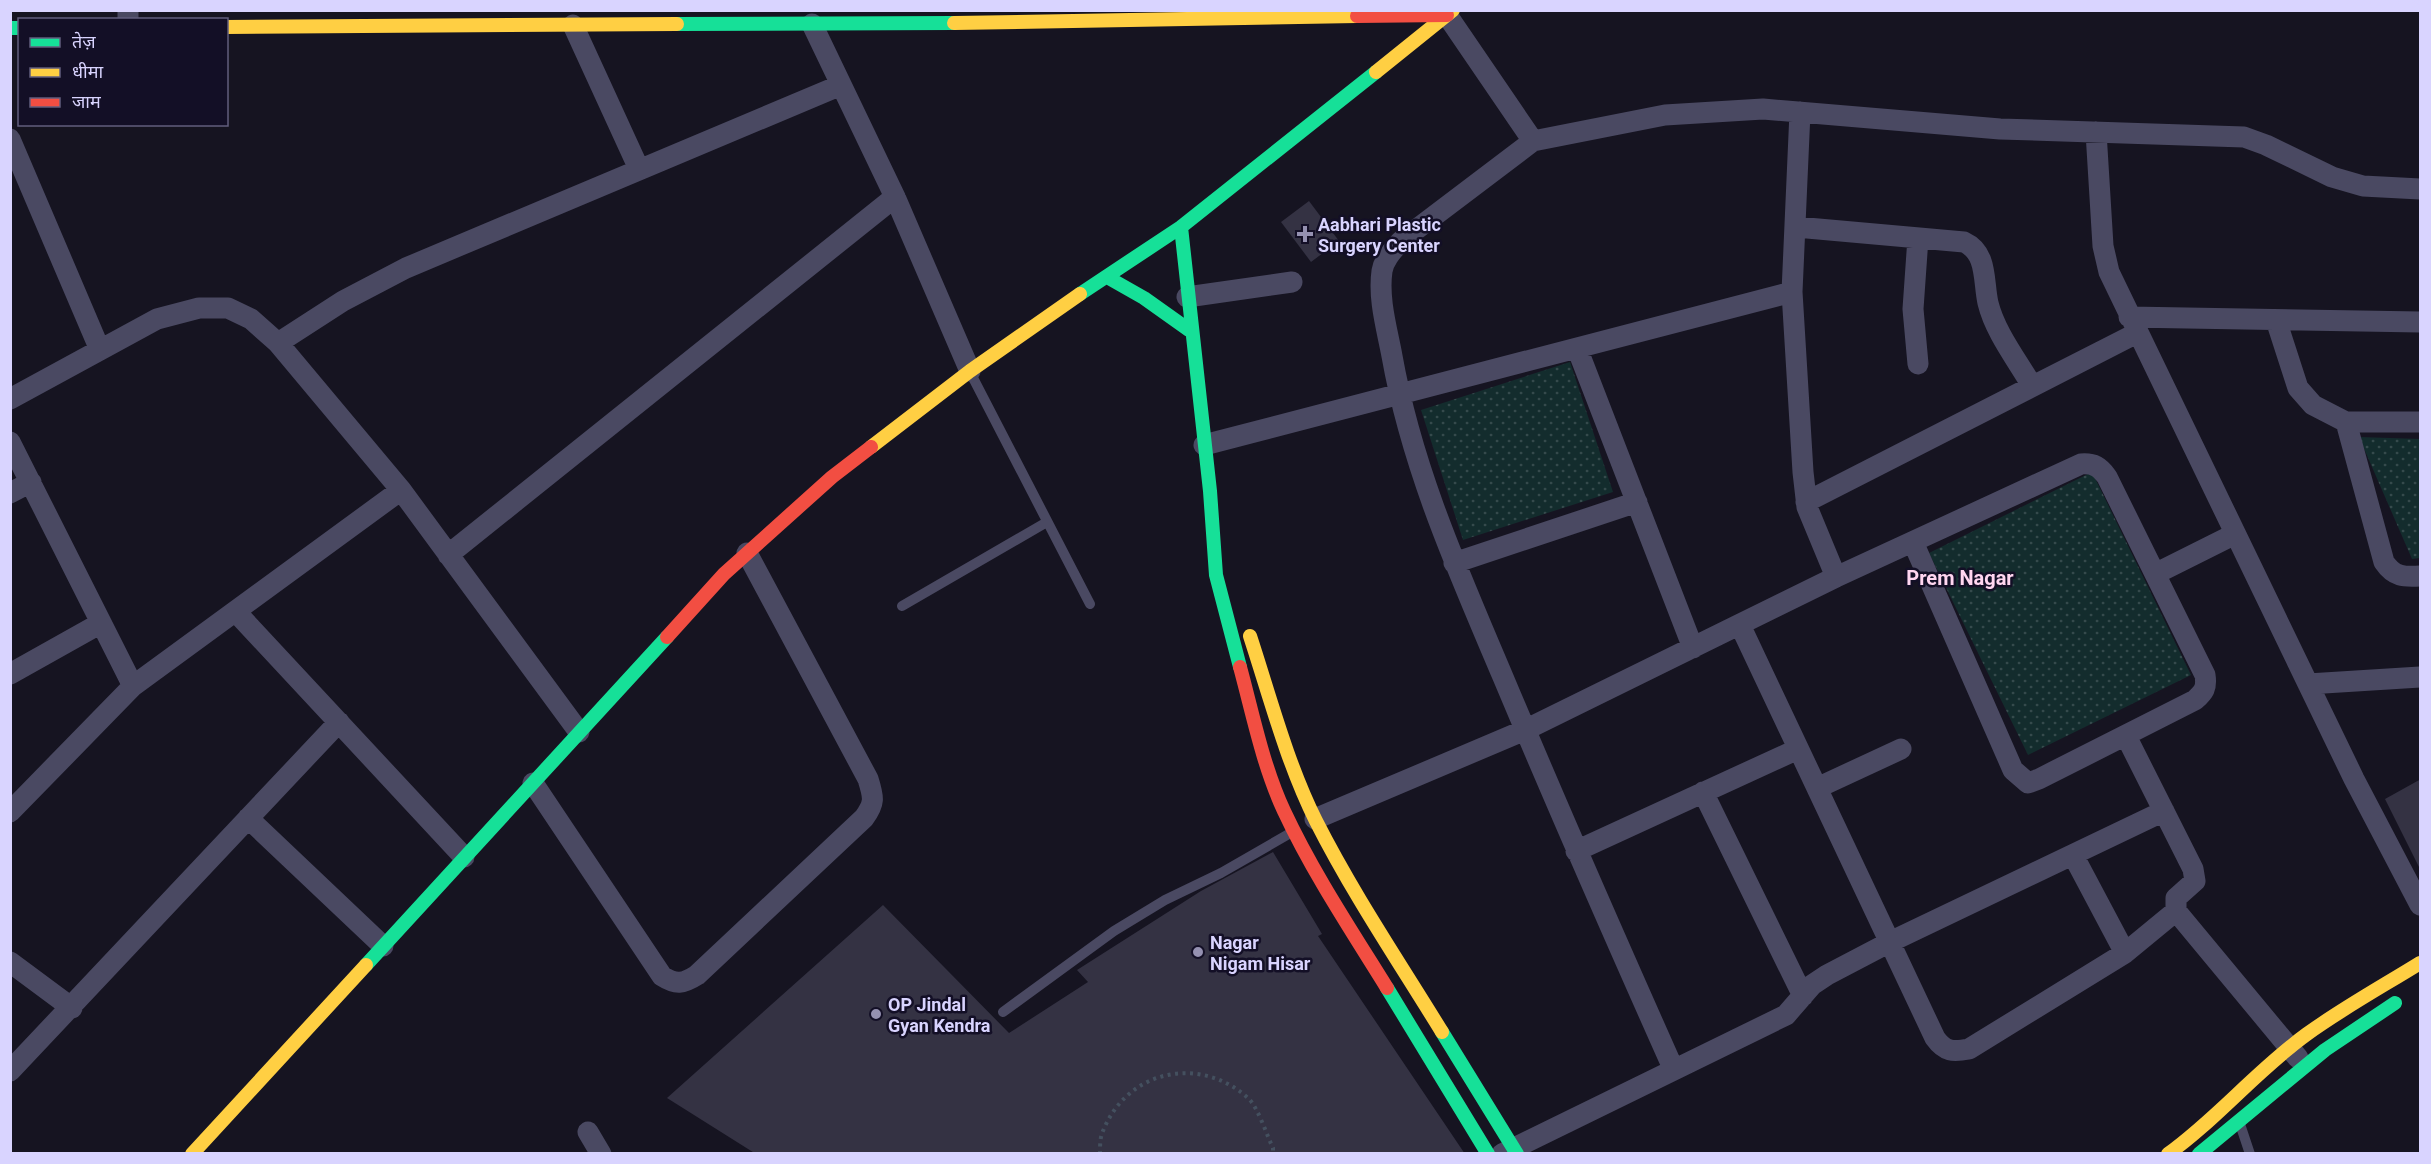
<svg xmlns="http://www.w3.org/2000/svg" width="2431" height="1164" font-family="Roboto,'Noto Sans Devanagari',sans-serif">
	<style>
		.park { fill: url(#park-dots) }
		.building { fill: #343243 }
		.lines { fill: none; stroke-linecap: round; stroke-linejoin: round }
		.path { stroke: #44505f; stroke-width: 4; stroke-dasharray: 3 4.5; stroke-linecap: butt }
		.lane { stroke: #4a4962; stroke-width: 10 }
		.street { stroke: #4a4962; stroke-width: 21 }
		.fast { stroke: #16e098; stroke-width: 14 }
		.slow { stroke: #ffcf43; stroke-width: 14 }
		.jam { stroke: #f24e42; stroke-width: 14 }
		.poi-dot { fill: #9591b1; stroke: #130f26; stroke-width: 2 }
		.labels { text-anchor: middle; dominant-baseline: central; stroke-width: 5; stroke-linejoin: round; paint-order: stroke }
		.poi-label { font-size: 18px; font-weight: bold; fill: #d9d4ff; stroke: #130f26; text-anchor: start }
		.neighbourhood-label { font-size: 20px; font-weight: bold; fill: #ffd6f0; stroke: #130f26 }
	</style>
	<defs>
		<pattern id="park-dots" width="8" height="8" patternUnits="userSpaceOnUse" patternTransform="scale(1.5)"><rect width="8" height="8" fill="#132c2d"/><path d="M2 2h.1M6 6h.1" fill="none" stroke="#354a4c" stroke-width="1.8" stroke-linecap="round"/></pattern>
	</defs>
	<rect width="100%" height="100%" fill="#161421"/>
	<path class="park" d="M1570,362L1613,492L1463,540L1421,410Z
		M2359,437L2420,439V558L2412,559Z
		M2092,472L2191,675L2028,755L1929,553Z"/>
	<path class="building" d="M1309,201L1339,241L1311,262L1281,222Z
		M2421,779V871L2385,799Z
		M1273,852L1322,934L1318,936L1465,1154H756L667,1098L883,905L1009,1033L1088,982L1077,970L1201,891Z"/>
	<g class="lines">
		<path class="path" d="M1100,1154C1100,1146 1100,1137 1103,1131C1128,1069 1200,1055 1248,1098C1258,1107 1267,1136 1273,1148V1154"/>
		<path class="lane" d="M970,372L1090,604
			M902,606L1047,522
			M1003,1012L1114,931L1165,900L1221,873L1294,831
			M2240,1124L2250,1154"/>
		<path class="street" d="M128,10V20
			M1447,15L1533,141
			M812,24L895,197L970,371
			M573,25L639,169
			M1800,112L1792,292L1803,472L1807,507L1836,577
			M2096,132L2103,246L2109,272L2354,779L2420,905
			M10,139L100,350
			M1796,227L1964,242C1988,253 1983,281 1988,303C1995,332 2017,360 2032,386
			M1918,238L1913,309L1918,364
			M1187,297L1292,282
			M2129,317L2420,322
			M2276,320L2298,388L2313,405L2346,422H2420
			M278,343L343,301L406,268L841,85
			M1577,348L1693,648
			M10,399L157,319L199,308H228L251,319L278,343L401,490L579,732
			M2346,422L2384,562C2394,577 2404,577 2420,576
			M10,442L133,686
			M1204,445L1792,292
			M10,493L31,482
			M1806,502L2137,333
			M448,555L895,197
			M1454,563L1637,502
			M2155,574L2235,534
			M236,612L464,857
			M1740,625L1935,1038C1945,1052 1953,1052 1969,1049L2125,953L2176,911V898L2195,881L2193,869L2126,736
			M10,674L101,623
			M2308,684L2420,677
			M533,783L662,976C676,985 683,984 697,975L864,818C875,803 874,798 868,779L747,553
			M1817,788L1901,749
			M1703,792L1803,996
			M10,812L133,686L401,490
			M248,818L383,946
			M1315,819L1525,730L1836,577L2081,464C2094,463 2100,467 2107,477L2205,675C2207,688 2204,692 2195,700L2039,779L2028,783L2013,770L1913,542
			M1576,851L1798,749
			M2073,855L2125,953
			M2176,911L2298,1058
			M10,962L72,1008
			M1673,1068C1615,938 1558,808 1503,677C1459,573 1412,469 1392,356C1387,329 1378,299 1382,271C1384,259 1393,250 1401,241L1533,141L1665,115L1763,109L2000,129L2244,137L2266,145L2332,177L2363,186L2420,189
			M10,1071L339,722
			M588,1132L601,1154
			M1502,1154L1786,1015L1812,985L1827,975L1890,942L2164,811"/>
		<path class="fast" d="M677,24L954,23
			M10,28H20
			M1181,227L1210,491L1216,575L1240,667
			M1107,277L1144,298L1189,330
			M1080,294L1181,227L1376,72
			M366,965L667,637
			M1387,988L1488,1154
			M1442,1032L1517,1154
			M2199,1154L2325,1050L2395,1003"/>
		<path class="slow" d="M954,23L1357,16
			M226,27L677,24
			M1376,72L1453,10
			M871,447L970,371L1080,294
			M1250,636C1270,697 1287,763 1316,821C1353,894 1399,962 1442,1032
			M192,1154L366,965
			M2168,1154C2217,1119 2257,1070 2307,1034C2343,1008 2383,986 2420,963"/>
		<path class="jam" d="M1357,16L1447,15
			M667,637L724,574L832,477L871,447
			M1240,667C1253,715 1263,766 1284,811C1313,873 1351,930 1387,988"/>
	</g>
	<g class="poi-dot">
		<path d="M1302 225h6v6h6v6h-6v6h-6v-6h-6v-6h6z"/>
		<circle cx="1198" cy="952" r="6"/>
		<circle cx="876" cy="1014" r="6"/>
	</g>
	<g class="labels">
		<g class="poi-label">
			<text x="1318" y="224">Aabhari Plastic<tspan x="1318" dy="21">Surgery Center</tspan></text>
			<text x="1210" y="942">Nagar<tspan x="1210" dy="21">Nigam Hisar</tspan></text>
			<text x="888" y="1004">OP Jindal<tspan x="888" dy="21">Gyan Kendra</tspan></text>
		</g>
		<g class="neighbourhood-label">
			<text x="1960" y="578">Prem Nagar</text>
		</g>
	</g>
	<rect width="2431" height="1164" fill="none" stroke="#d9d4ff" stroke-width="24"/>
	<rect x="18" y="18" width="210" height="108" fill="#130f26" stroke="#625e7d" stroke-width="1.5"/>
	<rect x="30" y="38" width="30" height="9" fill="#16e098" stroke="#625e7d" stroke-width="1.5"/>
	<text x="72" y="48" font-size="18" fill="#d9d4ff">तेज़</text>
	<rect x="30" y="68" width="30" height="9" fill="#ffcf43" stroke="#625e7d" stroke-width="1.5"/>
	<text x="72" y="78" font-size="18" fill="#d9d4ff">धीमा</text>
	<rect x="30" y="98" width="30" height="9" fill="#f24e42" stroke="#625e7d" stroke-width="1.5"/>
	<text x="72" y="108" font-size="18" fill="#d9d4ff">जाम</text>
</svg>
